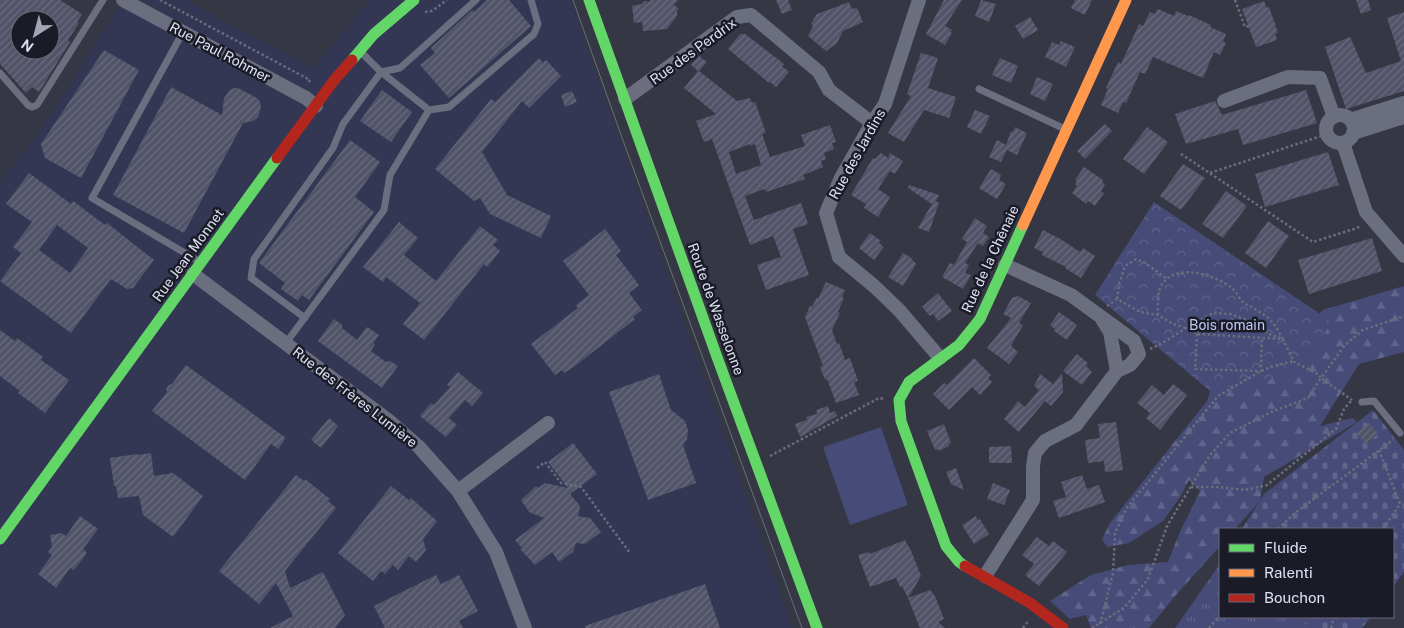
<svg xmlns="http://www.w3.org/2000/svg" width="1404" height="628" font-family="'Public Sans',sans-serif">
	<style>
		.built { fill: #333754 }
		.grass { fill: url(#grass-tufts) }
		.forest { fill: url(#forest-firs) }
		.cemetery { fill: url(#cemetery-stones) }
		.park { fill: url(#park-crowns) }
		.garden { fill: #464b78 }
		.building { fill: url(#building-hatch); fill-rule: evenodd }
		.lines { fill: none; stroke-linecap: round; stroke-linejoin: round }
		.path { stroke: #6b6d7c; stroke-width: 2.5; stroke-dasharray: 2.5 2.5; stroke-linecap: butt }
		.lane { stroke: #6b6e7e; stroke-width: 7 }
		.street { stroke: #6b6e7e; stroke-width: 14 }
		.fast { stroke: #63d668; stroke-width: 11 }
		.slow { stroke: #ff974d; stroke-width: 11 }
		.jam { stroke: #b3261e; stroke-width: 11 }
		.tram { stroke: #6b6d7b; stroke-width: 1 }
		.labels { text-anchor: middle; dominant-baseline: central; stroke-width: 5; stroke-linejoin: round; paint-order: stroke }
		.street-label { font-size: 14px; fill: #dde0f1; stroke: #1a1b27 }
		.park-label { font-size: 14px; fill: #c2c9f3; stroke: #1a1b27 }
	</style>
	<defs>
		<pattern id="grass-tufts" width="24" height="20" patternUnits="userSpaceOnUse" patternTransform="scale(1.25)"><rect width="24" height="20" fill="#464b78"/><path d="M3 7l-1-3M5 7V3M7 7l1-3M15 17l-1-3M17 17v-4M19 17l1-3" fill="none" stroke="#60658c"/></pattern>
		<pattern id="forest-firs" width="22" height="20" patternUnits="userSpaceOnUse" patternTransform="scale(1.25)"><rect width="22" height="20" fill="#464b78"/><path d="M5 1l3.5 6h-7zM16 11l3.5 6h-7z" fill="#60658c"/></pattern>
		<pattern id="cemetery-stones" width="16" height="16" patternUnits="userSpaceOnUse" patternTransform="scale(1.25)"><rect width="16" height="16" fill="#464b78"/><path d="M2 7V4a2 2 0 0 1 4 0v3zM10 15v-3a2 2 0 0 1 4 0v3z" fill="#60658c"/></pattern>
		<pattern id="park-crowns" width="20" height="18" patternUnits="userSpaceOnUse" patternTransform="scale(1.25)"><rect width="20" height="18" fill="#464b78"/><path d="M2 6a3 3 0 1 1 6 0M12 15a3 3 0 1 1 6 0" fill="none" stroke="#60658c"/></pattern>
		<pattern id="building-hatch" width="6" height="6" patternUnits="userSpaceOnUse" patternTransform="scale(1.25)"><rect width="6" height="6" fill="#515368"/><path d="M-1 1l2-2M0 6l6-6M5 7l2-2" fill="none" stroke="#6a6b7e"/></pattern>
	</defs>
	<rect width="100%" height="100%" fill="#353745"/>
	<path class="built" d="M124,0H185L313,68L370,0H570L792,628H0V182L27,149Z"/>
	<path class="grass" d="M1220,564V617H1297L1311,628H1175Z"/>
	<path class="forest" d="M1404,286V352L1359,364L1320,426L1353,418L1357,422L1264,477L1260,501L1235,529H1220V546L1176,595L1149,628H1091L1086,615L1070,619L1050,601L1091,575L1128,565L1168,562L1179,534L1200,491L1189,480L1179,499L1163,521L1129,543L1107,547L1102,539L1110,523L1207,401L1213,382L1310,323L1323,310Z"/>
	<path class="cemetery" d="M1373,410L1404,450V572L1393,587V529H1242L1264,494Z
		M1297,617H1371L1362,628H1311Z"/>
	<path class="park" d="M1154,202L1332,322L1297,374L1210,391L1095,295Z"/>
	<path class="garden" d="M881,427L908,505L850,525L823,447Z"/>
	<path class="building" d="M0,0H60L82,14L77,22L79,23L68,40L70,42L39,92L32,87L26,93L0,64ZM20,20H50V50H20Z
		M487,0H509L531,26L449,98L420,65L435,53L431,48L472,10L474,12Z
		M651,0H678L674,5L679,9L677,11V16L667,29L643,31L642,22L634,23L632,6L642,4L644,1L649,2Z
		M776,0H788L792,10L782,14Z
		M944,0H962L945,26L952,30L950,32L952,33L945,45L926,34Z
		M981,0L996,4L989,22L975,16Z
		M1075,0H1092L1085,15L1071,8Z
		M1356,0H1368L1371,10L1361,14Z
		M1264,1L1267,8L1269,7L1275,24L1278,33L1275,34L1277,40L1256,47L1242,9Z
		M849,2L852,9L857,8L863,22L843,31L837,43L826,51L808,36L813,26L811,24L817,14Z
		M1158,9L1174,16L1176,11L1188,16L1189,15L1211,25L1210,27L1226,34L1223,42L1226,43L1220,55L1214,52L1203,78L1153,57L1145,74L1140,72L1126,103L1123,102L1118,113L1101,105L1108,89L1106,88L1118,62L1121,64L1139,24L1143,26L1150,12L1155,14Z
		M1404,12V91L1346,109L1325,47L1350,37L1366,73L1401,61L1387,18Z
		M1030,17L1038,30L1023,39L1015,26Z
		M740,34H745L784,64L782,66L789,72L776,87L770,82L769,83L728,49Z
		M1061,41L1075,47L1066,67L1045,57L1052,42L1059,45Z
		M104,50L139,70L81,178L45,158L41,144Z
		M921,53L938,58L928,88L956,97L949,118L924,110L904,142L888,133L911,96L907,94Z
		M699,56L707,62L699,71L737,101L750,98L752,103L755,102L766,133L762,134L770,157L805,146L801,135L830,125L836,142L832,143L834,149L824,153L826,159L821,161L823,167L803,175L805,179L766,192L765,189L745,196L754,220L801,203L808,224L793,229L809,275L766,290L757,265L781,257L773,236L750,245L712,139L704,142L696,121L716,114L684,88L698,71L691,65ZM750,144V146L755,144L761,165L736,174L729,152Z
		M539,58L543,63L546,60L561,76L529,108L522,101L482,152L507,195L551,216L541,238L490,214L480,198L474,201L435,169L491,99L495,102Z
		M1000,58L1018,66L1011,83L992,75Z
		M1037,77L1053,84L1045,101L1030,94Z
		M171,87L222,115L224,98L230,90L234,88H238L257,98L260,102L261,107L258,117L253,121L243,123L184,233L113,195Z
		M382,90L412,112L391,142L360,121Z
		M1306,90L1317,123L1243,145L1238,129L1186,144L1175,114L1215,101L1222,115Z
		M572,91L577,102L565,107L561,95Z
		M975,110L990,116L981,134L967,127Z
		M1105,124L1112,131L1085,159L1077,151Z
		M1015,127L1027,133L1017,155L1007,150L1001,162L989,157L997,140L1006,145L1011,131L1013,132Z
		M1147,127L1168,142L1144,174L1123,159Z
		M350,140L380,162L355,197L374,212L309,300L302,295L298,301L281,289L285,283L259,263Z
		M1328,152L1339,185L1265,207L1255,174Z
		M881,153L888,158L890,153L903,161L895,174L890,171L878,189L890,197L878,217L864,208L866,204L851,195L873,158L875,159Z
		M1183,164L1205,178L1181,210L1160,196Z
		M1084,167L1103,180L1102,182L1105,184L1101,191L1104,193L1095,206L1088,201L1086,204L1072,193L1077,186L1075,184L1077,182L1075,180Z
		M991,169L1001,175L999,180L1006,184L997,199L979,188Z
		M29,173L71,204L73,201L105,225L107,223L154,260L133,288L127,289L111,279L71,333L0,281L21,253L13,247L32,222L6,204ZM57,225L88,248L70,273L39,250Z
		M909,185L939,195L936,201L939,203L929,232L918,228L932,204L908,188Z
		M1226,191L1247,206L1223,238L1202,224Z
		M975,218L987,226L983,233L989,237L983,246L978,243L965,263L969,265L965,273L971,275L963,289L942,277L950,263L954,265L967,242L962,239Z
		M1268,221L1289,236L1266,268L1245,253Z
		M399,222L418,238L404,255L436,281L480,226L498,240L493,245L500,251L487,267L484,264L424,340L403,324L420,303L386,277L383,282L363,267Z
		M605,229L621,251L616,255L639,285L629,293L642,310L633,317L635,319L575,366L564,373L562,370L555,375L531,344L578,308L576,305L589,295L563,261Z
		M1043,230L1062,240L1080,252L1083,248L1095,256L1081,278L1065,268L1066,267L1042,255L1043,252L1034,248Z
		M870,233L881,241L879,243L884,247L874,260L859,248Z
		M1372,238L1382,271L1309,294L1298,260Z
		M903,253L910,257L916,264L903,286L888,277Z
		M826,282L845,290L842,297L844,298L838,312L840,313L832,330L837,344L839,343L845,360L850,358L858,381L854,382L859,395L836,403L827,379L825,380L820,367L823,366L805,317L810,306L812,307L817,297L818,299Z
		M938,293L952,311L938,321L933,314L930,316L922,307Z
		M1018,296L1031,303L1019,323L1023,325L1011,346L1018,352L1009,364L987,348L1011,318L1003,314L1012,298Z
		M1059,312L1077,325L1067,340L1054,331L1055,329L1050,325Z
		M334,319L342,325V328L357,340L367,327L379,335L373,343L375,344L371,351L386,362L390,361L398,366L382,388L318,341Z
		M0,330L15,341L17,338L35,351L43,357L41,360L69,380L45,413L18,393L20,391L0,376Z
		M1077,354L1088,363L1086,366L1092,372L1082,385L1063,371Z
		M974,358L991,375L988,378L992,382L980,395L972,387L949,410L933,394L944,383L947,385Z
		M186,365L286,438L278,449L271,444L245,480L152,411L167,392L166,389L169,385L172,384Z
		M458,372L483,393L472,406L465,400L449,418L457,425L446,437L420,416L431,403L434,405L450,387L447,385Z
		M1062,373L1063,392L1051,406L1045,401L1019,432L1004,419L1018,401L1025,407L1039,390L1034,386L1040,374L1053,384Z
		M659,374L671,410L685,421L688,430L687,439L683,445L696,483L648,500L609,392Z
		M1173,384L1187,395L1160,430L1146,418L1150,413L1137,403L1152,385L1164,395Z
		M828,406L830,413L835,411L837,416L800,437L795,424L807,420L806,417L817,414L816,410Z
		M329,418L338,426L321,448L311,440Z
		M1116,422L1123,470L1105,472L1104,461L1088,463L1085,440L1100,438L1098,424Z
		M1369,423L1378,434L1366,444L1356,433Z
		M944,424L951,443L949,444V446L939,451L938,449L935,450L927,431Z
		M573,443L597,474L570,494L580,506L578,516L590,518L601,532L585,544L576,543L573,552L559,562L552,552L535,565L520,549L522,548L515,540L544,518L529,512L521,500L536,486L538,488L545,483L568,488L548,462Z
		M1011,446L1012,463H989V447Z
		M151,453L154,476L173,473L203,496L173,537L143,515L139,496L118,498L116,486H114L110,458L137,454V455Z
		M956,468L964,490L951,484L946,472Z
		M296,475L304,481L305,479L330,499L328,501L336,508L285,571L290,588L323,572L345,615L335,628H270L293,616L276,583L259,604L219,571Z
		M1082,475L1087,489L1099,485L1105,502L1059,518L1053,501L1066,497L1061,482Z
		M993,483L1010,490L1004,505L987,499Z
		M391,486L409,500L411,498L437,521L423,539L426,550L416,562L409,556L398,570L393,565L385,574L381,571L373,581L338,553Z
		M80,516L98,529L83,549L87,553L74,570L70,568L56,588L38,574L52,555L48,552L52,547L50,535L61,533L66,536Z
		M976,516L978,521L979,518L989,534L974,544L962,525Z
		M1037,537L1049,546L1053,541L1067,552L1039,586L1025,575L1034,564L1022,555Z
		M905,540L908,546L910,548L921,576L908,598L902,586L900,587L896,578L870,587L858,555L869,552L870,554Z
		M436,575L441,584L459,575L478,611L459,621L463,628H385L374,606Z
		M705,584L720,628H585V626Z
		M930,590L935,596L944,619L938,622L945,628H920L915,616L908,598Z"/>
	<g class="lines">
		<path class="path" d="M160,0L310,80L308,83
			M1235,0L1245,27L1249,26
			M425,12L432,11L447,0
			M1181,154L1313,242L1357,228L1360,226
			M1210,173L1327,134
			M1117,299L1119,284L1125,266L1136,259L1145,263L1166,278
			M1107,306L1117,299L1140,312L1158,315L1173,324L1186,328L1213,313L1230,314L1250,321L1269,334L1283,339C1279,333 1275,324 1270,320C1263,313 1253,308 1244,303C1239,299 1237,292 1232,288C1214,274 1172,261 1160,288C1157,297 1158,306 1158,315
			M1197,334L1195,369L1261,371L1262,338
			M1150,349L1161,344L1186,328L1197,334L1283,339L1294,362L1318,374L1321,378L1345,345L1363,330L1404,316
			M1379,450L1400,504L1383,529
			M770,456L879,398L885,399
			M537,468L545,462L561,483L581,487L630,553
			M1191,487H1216L1245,490L1267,485L1336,429L1344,409L1352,400
			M1278,529L1295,513L1393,440
			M1100,624L1113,573L1115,533L1126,509L1218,396L1261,371L1273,366L1294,361
			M1023,628L1029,620
			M1092,628L1124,608L1148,579L1167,526L1210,455L1230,433L1271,412L1308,398L1321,378L1352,400
			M1209,628L1220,615
			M1331,628L1334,617"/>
		<path class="lane" d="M183,32L92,198L200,262
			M360,51L381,72L400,68L476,0
			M0,73L28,105L32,107L37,105L103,0
			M979,89L1065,129
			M429,110L449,107L534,34L538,24L531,0
			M286,343L384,210L390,175L429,110L381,72L343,124L333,148L254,259L251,278L305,318
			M1362,402L1374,401L1400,433"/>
		<path class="street" d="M123,0L306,98L316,106
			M919,0L885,104L872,123L841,178L826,213L839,257L874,286L899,310L940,358
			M625,99L737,17L751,15L819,72L829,90L872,123
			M1224,101L1288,77L1320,78L1334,117
			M1326 129a14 14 0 1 1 28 0a14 14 0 1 1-28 0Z
			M1350,120L1404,103
			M1353,133L1404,117
			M1343,143L1366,212L1404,256
			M193,274L388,420L419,447L458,491L496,552L525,628
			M1102,319L1110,332L1117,371
			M458,491L548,423
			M985,576L1033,500V466L1035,453L1045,441L1076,425L1117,371L1130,365L1139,354L1134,341L1071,295L1005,265"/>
		<path class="fast" d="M589,0L717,357L817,628
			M352,60L374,34L414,0
			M0,539L277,158
			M965,566L959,562L946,546L901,421L899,400L909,382L959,345L980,319L1023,225"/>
		<path class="slow" d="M1023,225L1126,0"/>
		<path class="jam" d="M277,158L335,79L352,60
			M965,566L1030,603L1063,628"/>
		<path class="tram" d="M573,0L625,146L802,628"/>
	</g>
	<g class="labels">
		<g class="street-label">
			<text transform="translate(693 51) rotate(-36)">Rue des Perdrix</text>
			<text transform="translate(220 52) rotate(28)">Rue Paul Rohmer</text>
			<text transform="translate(857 154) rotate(-61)">Rue des Jardins</text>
			<text transform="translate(188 255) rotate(-54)">Rue Jean Monnet</text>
			<text transform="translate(990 259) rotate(-65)">Rue de la Chênaie</text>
			<text transform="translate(716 309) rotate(70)">Route de Wasselonne</text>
			<text transform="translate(355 397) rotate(38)">Rue des Frères Lumière</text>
		</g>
		<g class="park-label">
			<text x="1227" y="325">Bois romain</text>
		</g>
	</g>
	<rect x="1219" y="528" width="175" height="90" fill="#1a1b27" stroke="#686a78"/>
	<rect x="1229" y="544" width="25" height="8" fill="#63d668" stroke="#686a78"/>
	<text x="1264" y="553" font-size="15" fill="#dde0f1">Fluide</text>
	<rect x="1229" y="569" width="25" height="8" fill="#ff974d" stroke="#686a78"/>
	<text x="1264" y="578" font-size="15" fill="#dde0f1">Ralenti</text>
	<rect x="1229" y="594" width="25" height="8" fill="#b3261e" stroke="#686a78"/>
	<text x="1264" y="603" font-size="15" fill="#dde0f1">Bouchon</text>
	<g transform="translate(35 35) rotate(216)"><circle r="24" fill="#1a1b27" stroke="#686a78"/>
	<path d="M0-4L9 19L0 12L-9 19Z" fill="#a2a5b5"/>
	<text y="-8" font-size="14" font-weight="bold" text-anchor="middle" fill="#dde0f1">N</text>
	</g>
</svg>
